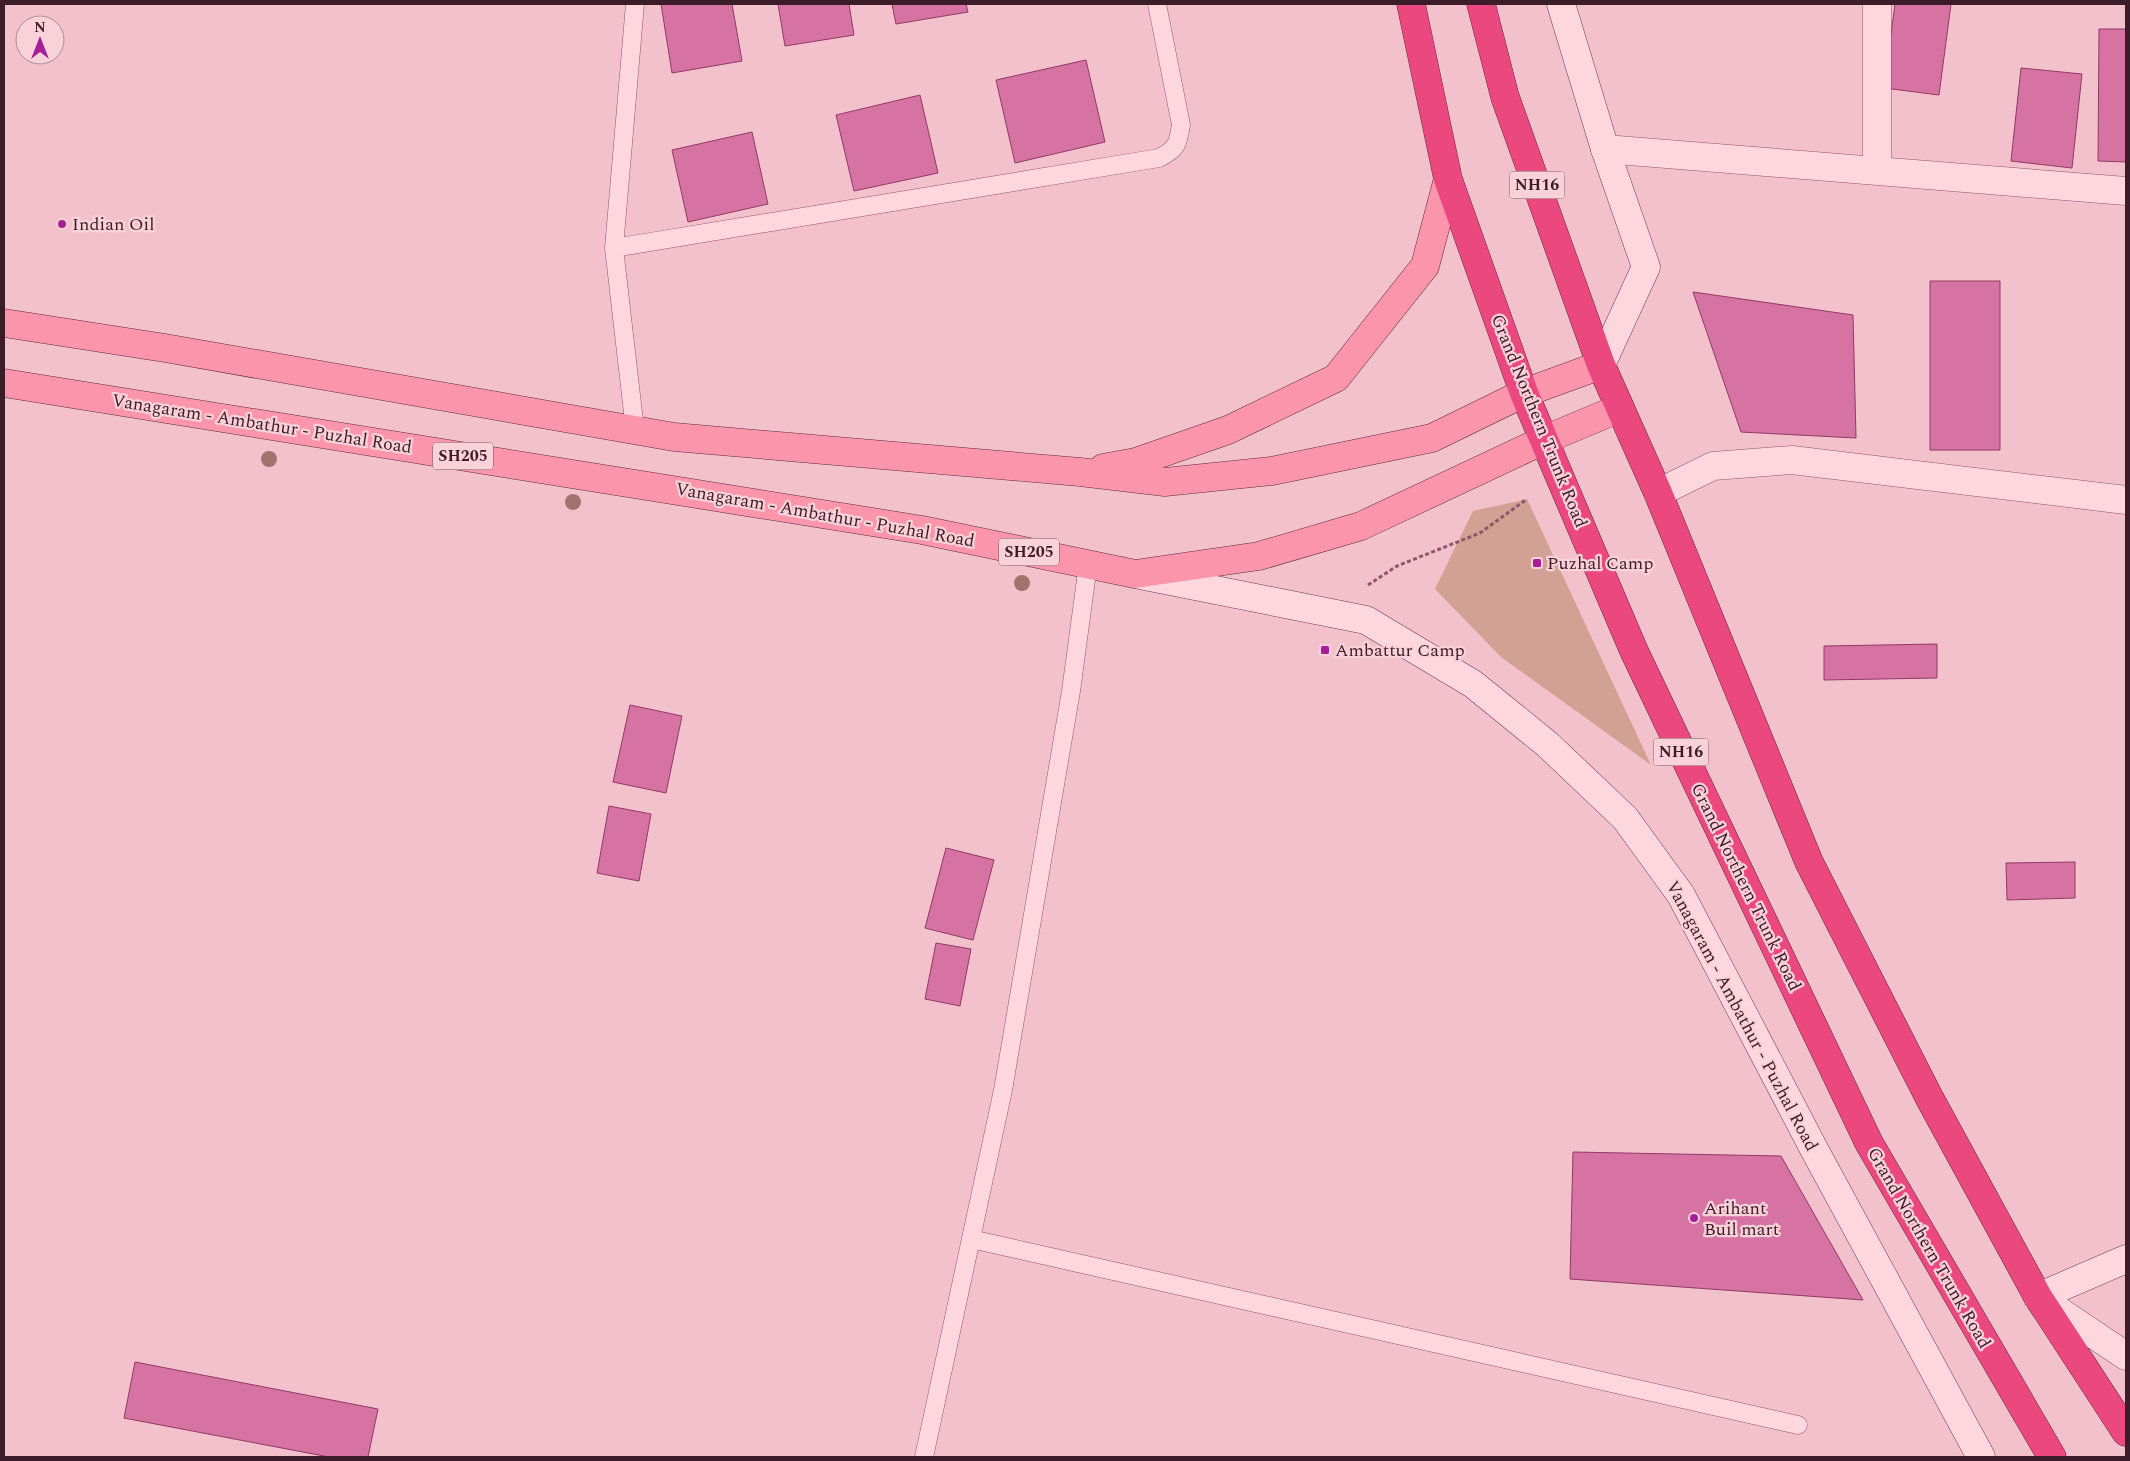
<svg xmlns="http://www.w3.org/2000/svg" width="2130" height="1461" font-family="Spectral,serif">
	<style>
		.green { fill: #d3a194 }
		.building { fill: #d673a3; stroke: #913966 }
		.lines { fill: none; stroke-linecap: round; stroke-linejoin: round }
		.lane-casing { stroke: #8f566b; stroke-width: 19 }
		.street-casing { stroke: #8f566b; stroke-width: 29 }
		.secondary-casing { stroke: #713950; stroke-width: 29 }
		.primary-casing { stroke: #5c2b40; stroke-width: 29 }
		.highway-casing { stroke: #5c2b40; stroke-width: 29 }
		.path { stroke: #8f566b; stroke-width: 3; stroke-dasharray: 4 2.5; stroke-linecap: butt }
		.lane { stroke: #fdd6de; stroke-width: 18 }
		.street { stroke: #fdd6de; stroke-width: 28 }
		.secondary { stroke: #fdd6de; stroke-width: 28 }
		.primary { stroke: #fa95ab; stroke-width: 28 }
		.highway { stroke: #ec4880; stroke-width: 28 }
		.tree { fill: #a0746d }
		.poi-dot { fill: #a61f99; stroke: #f9d2d9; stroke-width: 2 }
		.labels { text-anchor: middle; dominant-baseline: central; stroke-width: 4.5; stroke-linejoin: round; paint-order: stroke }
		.shield { fill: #f9d2d9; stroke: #75535e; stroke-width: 1 }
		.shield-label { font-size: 16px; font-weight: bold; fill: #3d1c2a }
		.poi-label { font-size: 18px; fill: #3d1c2a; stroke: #f9d2d9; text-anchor: start }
		.street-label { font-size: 18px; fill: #3d1c2a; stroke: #f9d2d9 }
	</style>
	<rect width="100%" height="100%" fill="#f3c1cb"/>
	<path class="green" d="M1527,499L1651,765L1501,657L1435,589L1473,511Z"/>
	<path class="building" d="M661,4H732L742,61L672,73Z
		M778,4H849L854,35L785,46Z
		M892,4H966L968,12L896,24Z
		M1895,4H1951L1939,95L1884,88Z
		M2099,29H2126V162L2098,161Z
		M1086,60L1105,142L1015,163L996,80Z
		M2021,68L2082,74L2072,168L2011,161Z
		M920,95L938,173L854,191L836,115Z
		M752,132L768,204L688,222L672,150Z
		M1930,281H2000V450H1930Z
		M1693,292L1853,315L1856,438L1741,432Z
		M1937,644V678L1824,680V646Z
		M630,705L682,716L666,793L613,782Z
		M609,806L651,814L639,881L597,873Z
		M946,848L994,860L973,940L925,928Z
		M2075,862V898L2007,900L2006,863Z
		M936,943L971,949L960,1006L925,999Z
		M1573,1152L1781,1156L1863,1300L1570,1279Z
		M135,1362L378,1409L368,1457H329L124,1418Z"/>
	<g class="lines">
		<defs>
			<path id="lane" d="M614,248L1159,158C1177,149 1178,144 1181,125L1157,4
				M635,430L614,248L635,4
				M971,1239L1798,1425
				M924,1457L1003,1090L1071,691L1088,565"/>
			<path id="street" d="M1877,4V171
				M1605,149L2126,191
				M1658,493L1713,466L1792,460L2126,500"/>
			<path id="secondary" d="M1561,4L1605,149L1646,267L1601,365
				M1140,575L1366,620L1473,684L1547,744L1625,818L1681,895L1815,1151L1981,1457
				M2038,1297L2126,1356
				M2038,1297L2126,1259"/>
			<path id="primary" d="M4,323L165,348L674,437L1080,472L1165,482L1272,471L1432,438L1524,393L1601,365
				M4,383L922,530L1135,574L1259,556L1361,526L1544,440L1620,408
				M1103,468L1136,462L1228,430L1336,378L1425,266L1448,179"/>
			<path id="highway" d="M1411,4L1448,179L1524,393L1634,651L1869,1143L2052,1457
				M1481,4L1505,97L1601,365L1658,493L1809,862L1930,1099L2038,1297L2126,1432"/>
		</defs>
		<use href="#lane" class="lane-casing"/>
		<use href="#street" class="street-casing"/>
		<use href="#secondary" class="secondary-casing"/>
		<use href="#primary" class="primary-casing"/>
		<use href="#highway" class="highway-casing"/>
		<path class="path" d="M1368,585L1397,566L1480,533L1527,499"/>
		<use href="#lane" class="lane"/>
		<use href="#street" class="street"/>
		<use href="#secondary" class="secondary"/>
		<use href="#primary" class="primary"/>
		<use href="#highway" class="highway"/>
	</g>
	<g class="tree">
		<circle cx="269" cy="459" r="8"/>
		<circle cx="573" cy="502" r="8"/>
		<circle cx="1022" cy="583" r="8"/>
	</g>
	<g class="poi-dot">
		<circle cx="62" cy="224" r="5"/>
		<rect x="1532" y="558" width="10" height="10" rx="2.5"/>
		<rect x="1320" y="645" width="10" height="10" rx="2.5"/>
		<circle cx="1694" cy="1218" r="5"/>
	</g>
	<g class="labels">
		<g class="shield">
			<rect x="1509.5" y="171.5" width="55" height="27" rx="4"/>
			<rect x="433" y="442.5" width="60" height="27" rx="4"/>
			<rect x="999" y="538.5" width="60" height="27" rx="4"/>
			<rect x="1653.5" y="738.5" width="55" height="27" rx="4"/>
		</g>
		<g class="shield-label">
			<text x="1537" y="185">NH16</text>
			<text x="463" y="456">SH205</text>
			<text x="1029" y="552">SH205</text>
			<text x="1681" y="752">NH16</text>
		</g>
		<g class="poi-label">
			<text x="72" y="224">Indian Oil</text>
			<text x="1547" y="563">Puzhal Camp</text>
			<text x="1335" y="650">Ambattur Camp</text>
			<text x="1704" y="1208">Arihant<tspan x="1704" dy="21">Buil mart</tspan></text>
		</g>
		<g class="street-label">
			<text transform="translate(1539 421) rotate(68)">Grand Northern Trunk Road</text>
			<text transform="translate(262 424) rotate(9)">Vanagaram - Ambathur - Puzhal Road</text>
			<text transform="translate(825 515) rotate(10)">Vanagaram - Ambathur - Puzhal Road</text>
			<text transform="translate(1746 887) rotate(64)">Grand Northern Trunk Road</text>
			<text transform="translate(1742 1016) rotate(62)">Vanagaram - Ambathur - Puzhal Road</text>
			<text transform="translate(1929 1248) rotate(60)">Grand Northern Trunk Road</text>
		</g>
	</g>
	<rect width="2130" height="1461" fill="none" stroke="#3d1c2a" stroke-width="10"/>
	<g transform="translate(40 40)"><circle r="24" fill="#f9d2d9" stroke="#ae8993"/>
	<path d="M0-4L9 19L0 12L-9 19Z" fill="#a61f99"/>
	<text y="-8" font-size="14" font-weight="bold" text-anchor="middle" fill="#3d1c2a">N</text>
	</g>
</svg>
